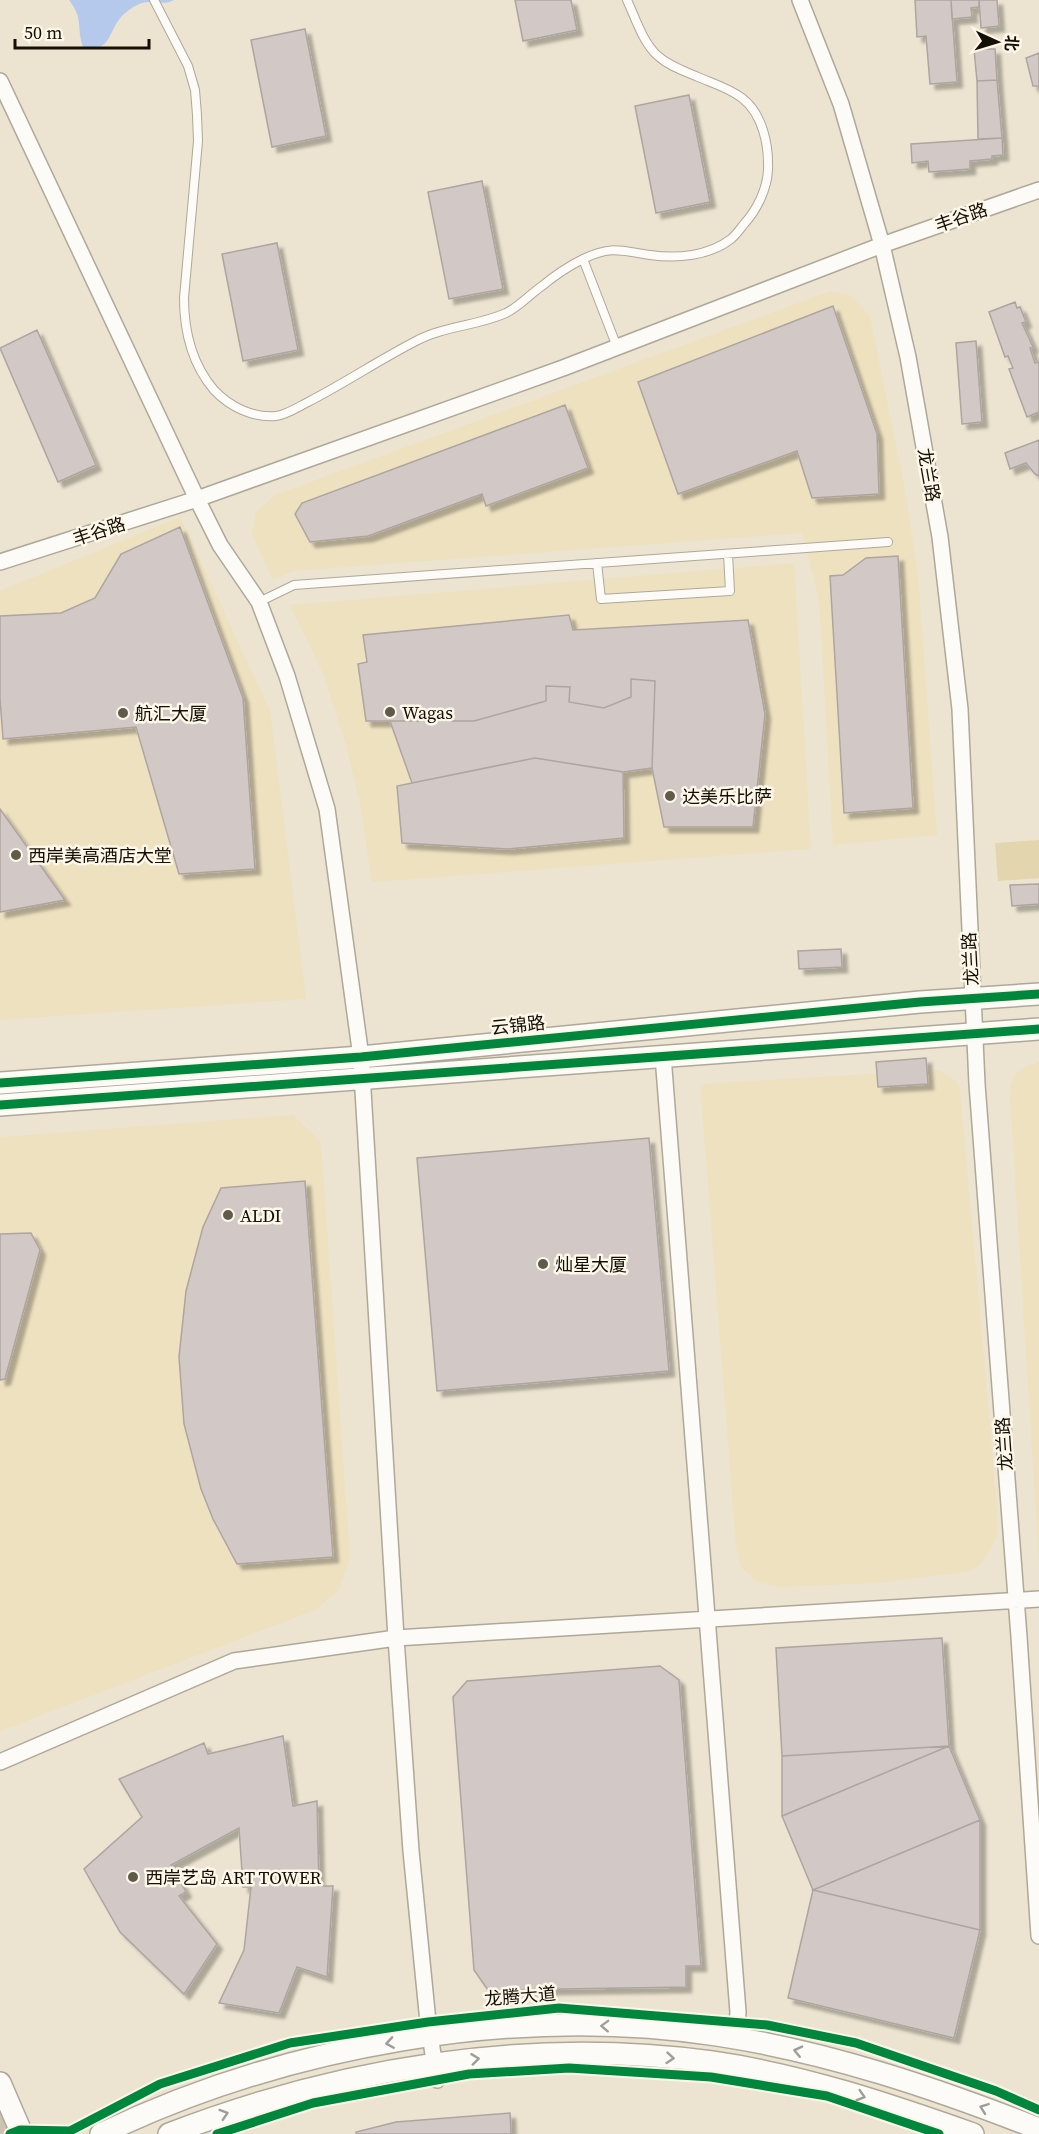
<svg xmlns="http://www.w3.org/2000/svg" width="1039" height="2134" font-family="'Source Serif 4','Noto Sans SC',serif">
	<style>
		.built { fill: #eee1c0 }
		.green { fill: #e3d5ad }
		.water { fill: #b5c9ed }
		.building { fill: #d2c9c6; stroke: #aea5a1; stroke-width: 1.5; filter: url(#shadow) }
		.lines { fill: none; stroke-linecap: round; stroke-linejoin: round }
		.secondary-tunnel { stroke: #ccc4b1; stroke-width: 21; stroke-dasharray: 21 10; stroke-linecap: butt }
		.service-casing { stroke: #aea899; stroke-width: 10 }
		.minor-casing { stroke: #aea899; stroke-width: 18 }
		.secondary-casing { stroke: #aea899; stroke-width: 24 }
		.service { stroke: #fcfbf8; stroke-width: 8 }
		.minor { stroke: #fcfbf8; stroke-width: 15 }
		.secondary { stroke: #fcfbf8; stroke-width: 21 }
		.cycleway-casing { stroke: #fdf7e9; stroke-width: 13 }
		.cycleway { stroke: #00873e; stroke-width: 9 }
		.oneway { stroke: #9f9d96 }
		.poi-dot { fill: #605a4b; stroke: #fdf7e9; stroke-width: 2 }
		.labels { text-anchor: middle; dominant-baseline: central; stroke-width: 5; stroke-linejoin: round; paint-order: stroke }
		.street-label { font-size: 18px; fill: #140f04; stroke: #fdf7e9 }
		.poi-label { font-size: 18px; fill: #140f04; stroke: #fdf7e9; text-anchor: start }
	</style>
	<defs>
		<filter id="shadow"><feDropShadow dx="5.5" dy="5.5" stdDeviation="1.5" flood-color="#0004"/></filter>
	</defs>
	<rect width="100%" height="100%" fill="#ece4d0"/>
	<path class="built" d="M831,291L850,295L870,316L904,485L918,573L937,835L833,845L819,600L802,533L293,571L273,580L252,534L256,512L275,495Z
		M180,517L270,711L306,999L0,1020V591Z
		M794,563L811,849L372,882L360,803L345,742L323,674L290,605Z
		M1039,1062V1563L1010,1099L1011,1085L1015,1074L1022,1068Z
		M939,1070L956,1081L960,1088L998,1519L996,1539L981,1564L971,1571L875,1583L781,1587L757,1582L741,1567L736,1546L700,1084Z
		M293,1115L321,1142L350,1557L339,1590L315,1610L0,1731V1137Z"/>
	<path class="green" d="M1039,840V878L998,881L995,843Z"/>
	<path class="water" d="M69,0H174C164,6 152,0 142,3C135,5 127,11 122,16C108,31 111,54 83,47C76,27 84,19 69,0Z"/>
	<path class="building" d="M515,0H571L577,30L523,41Z
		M915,0H951L957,82L930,84L926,36L917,37Z
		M951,0H979V7L971,8L972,17L952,19Z
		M979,0H997L999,26L981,28Z
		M305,29L326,136L272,147L251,40Z
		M974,49H995L997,80L977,81Z
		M1039,53V86H1033L1026,58Z
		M997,80L1002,138L978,139L977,81Z
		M689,95L710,202L656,213L635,106Z
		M1002,138L1003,155L992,156V159L970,161V169L929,172L928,161L912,163L911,144Z
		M482,181L503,289L449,299L428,192Z
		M277,243L298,350L243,361L222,254Z
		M1015,302L1017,308L1020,307L1026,322L1022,323L1033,347L1030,348L1035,363L1038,362L1039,364V412L1027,417L1009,369L1013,368L1008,356L1005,357L989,312Z
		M833,306L877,434L879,494L812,498L797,451L678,494L638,382Z
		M37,330L96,465L58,482L0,348Z
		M976,341L982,422L962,424L956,343Z
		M565,405L588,468L486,506L482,494L368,536L310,542L295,514L302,503Z
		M1039,440V476L1035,474L1026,463L1010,469L1005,453Z
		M180,527L243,698L255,869L179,874L136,727L3,739L0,699V616L61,613L95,598L121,554Z
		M898,556L913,808L844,813L830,576L843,575L866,558Z
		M569,615L573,630L748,620L765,714L753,827H664L652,768L655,681L631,679V697L604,708L569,702L570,687L546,686V701L474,721H366L358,664L367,662L363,635Z
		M631,679L655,681L652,768L623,772L535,758L412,783L390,721H474L546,701V686L570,687L569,702L604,708L631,697Z
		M535,758L623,772L624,838L508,849L402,843L397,786Z
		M0,809L65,900L0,912Z
		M1039,884V904L1012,906L1010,885Z
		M841,949L842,967L799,969L798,951Z
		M926,1058L928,1084L878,1087L876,1062Z
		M649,1138L669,1371L437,1391L417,1158Z
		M305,1181L333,1557L237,1564L213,1519L201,1489L184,1424L179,1357L186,1291L203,1227L221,1188Z
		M31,1233L40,1250L5,1379L0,1380V1234Z
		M942,1638L949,1746L782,1756L776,1648Z
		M660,1666L679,1680L701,1966H686V1987L488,1990L474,1970L453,1697L467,1681Z
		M283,1736L293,1806L317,1801L319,1886H333L327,1977L297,1967L279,2013L219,2003L244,1950L251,1887H243L239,1828L171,1865L186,1892L179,1896L217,1944L184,1994L120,1932L84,1869L142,1817L119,1779L204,1743L208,1754Z
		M949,1746L980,1820L813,1890L782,1816Z
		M949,1746L782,1816V1756Z
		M980,1820V1930L813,1890Z
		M813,1890L980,1930L954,2038L788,1998Z
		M510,2113L511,2134H356V2132L396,2122Z"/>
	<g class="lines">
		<path class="secondary-tunnel" d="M0,2113L10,2134"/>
		<defs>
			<path id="service" d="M154,0L188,66L195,90L197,115L198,141L184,298C184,331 192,364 214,390C230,407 253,418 276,416C286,415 298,407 308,402C345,383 379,360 416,341C444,326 477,326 506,313C520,306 529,295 542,286C554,276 569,266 583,259C612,245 621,251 650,255C677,259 709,256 731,239C736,235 740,229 744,224C757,210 767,189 768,170C769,146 763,114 742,98C729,88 712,83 698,77C684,71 669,66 658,56C643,43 635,17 627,0
				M583,259L617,347
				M597,563L601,599L730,591L728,554
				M259,602L294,585L888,542"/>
			<path id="minor" d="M800,0L841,104L882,245L908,357L940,537L960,709L977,1084L1019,1637L1039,1936
				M0,81L197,499L220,545L259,602L287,676L327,809L361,1057L396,1638L411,1851L428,2022L437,2080
				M0,562L197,499L563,368L882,245L1039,190
				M663,1056L738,2012L736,2038
				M0,1762L234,1661L396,1638L1039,1599"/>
			<path id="secondary" d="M0,1083L361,1057L920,1002L1039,994
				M0,1105L1039,1029
				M0,2083L22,2134
				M101,2134C284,2046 515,2004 717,2035C828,2052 935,2088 1039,2129
				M169,2134C340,2068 528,2037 712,2062C802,2075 888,2104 973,2134"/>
		</defs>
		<use href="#service" class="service-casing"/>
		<use href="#minor" class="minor-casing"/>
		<use href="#secondary" class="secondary-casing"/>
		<use href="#service" class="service"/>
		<use href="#minor" class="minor"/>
		<use href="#secondary" class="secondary"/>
		<defs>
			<path id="cycleway" d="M0,1083L361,1057L920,1002L1039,994
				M0,1105L1039,1029
				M10,2134L20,2130L70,2131L160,2084L290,2043L428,2022L559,2008L767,2025L856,2043L996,2091L1039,2110
				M217,2134L313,2103L469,2074L569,2068L711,2077L827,2096L939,2134"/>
		</defs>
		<use href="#cycleway" class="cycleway-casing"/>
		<use href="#cycleway" class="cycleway"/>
	</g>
	<defs><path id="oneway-chevron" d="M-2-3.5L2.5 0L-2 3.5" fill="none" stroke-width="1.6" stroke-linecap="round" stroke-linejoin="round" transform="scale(1.5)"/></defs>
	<g class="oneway">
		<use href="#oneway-chevron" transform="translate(605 2026) rotate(-178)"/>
		<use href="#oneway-chevron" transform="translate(390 2043) rotate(171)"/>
		<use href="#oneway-chevron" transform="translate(798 2051) rotate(-167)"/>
		<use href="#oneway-chevron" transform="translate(670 2058) rotate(5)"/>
		<use href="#oneway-chevron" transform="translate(475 2059) rotate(-7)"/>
		<use href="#oneway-chevron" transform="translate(861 2096) rotate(17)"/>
		<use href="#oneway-chevron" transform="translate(984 2108) rotate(-160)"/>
		<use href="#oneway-chevron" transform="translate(224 2114) rotate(-18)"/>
	</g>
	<g class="poi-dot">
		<circle cx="390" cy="712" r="6"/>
		<circle cx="123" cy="713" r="6"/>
		<circle cx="670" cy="796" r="6"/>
		<circle cx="16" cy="855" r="6"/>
		<circle cx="228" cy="1215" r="6"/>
		<circle cx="543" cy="1264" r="6"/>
		<circle cx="133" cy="1877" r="6"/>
	</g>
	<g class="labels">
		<g class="street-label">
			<text transform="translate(961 217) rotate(-19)">丰谷路</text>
			<text transform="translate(929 475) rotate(80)">龙兰路</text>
			<text transform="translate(99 531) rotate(-18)">丰谷路</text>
			<text transform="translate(970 959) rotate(-93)">龙兰路</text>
			<text transform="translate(518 1025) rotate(-6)">云锦路</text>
			<text transform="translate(1004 1444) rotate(-94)">龙兰路</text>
			<text transform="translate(520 1996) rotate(-5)">龙腾大道</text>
		</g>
		<g class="poi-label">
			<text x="402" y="712">Wagas</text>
			<text x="135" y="713">航汇大厦</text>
			<text x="682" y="796">达美乐比萨</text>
			<text x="28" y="855">西岸美高酒店大堂</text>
			<text x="240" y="1215">ALDI</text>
			<text x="555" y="1264">灿星大厦</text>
			<text x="145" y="1877">西岸艺岛 ART TOWER</text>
		</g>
	</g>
	<g transform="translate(997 42) rotate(94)" stroke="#fdf7e9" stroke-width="4.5" paint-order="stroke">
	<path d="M0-4.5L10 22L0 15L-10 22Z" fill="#140f04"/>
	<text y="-9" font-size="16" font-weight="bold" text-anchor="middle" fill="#140f04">北</text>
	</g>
	<path d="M15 39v9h134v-9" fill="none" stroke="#140f04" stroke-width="3"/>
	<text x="24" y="39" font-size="18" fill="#140f04" stroke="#fdf7e9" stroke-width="4.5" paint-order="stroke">50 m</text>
</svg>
